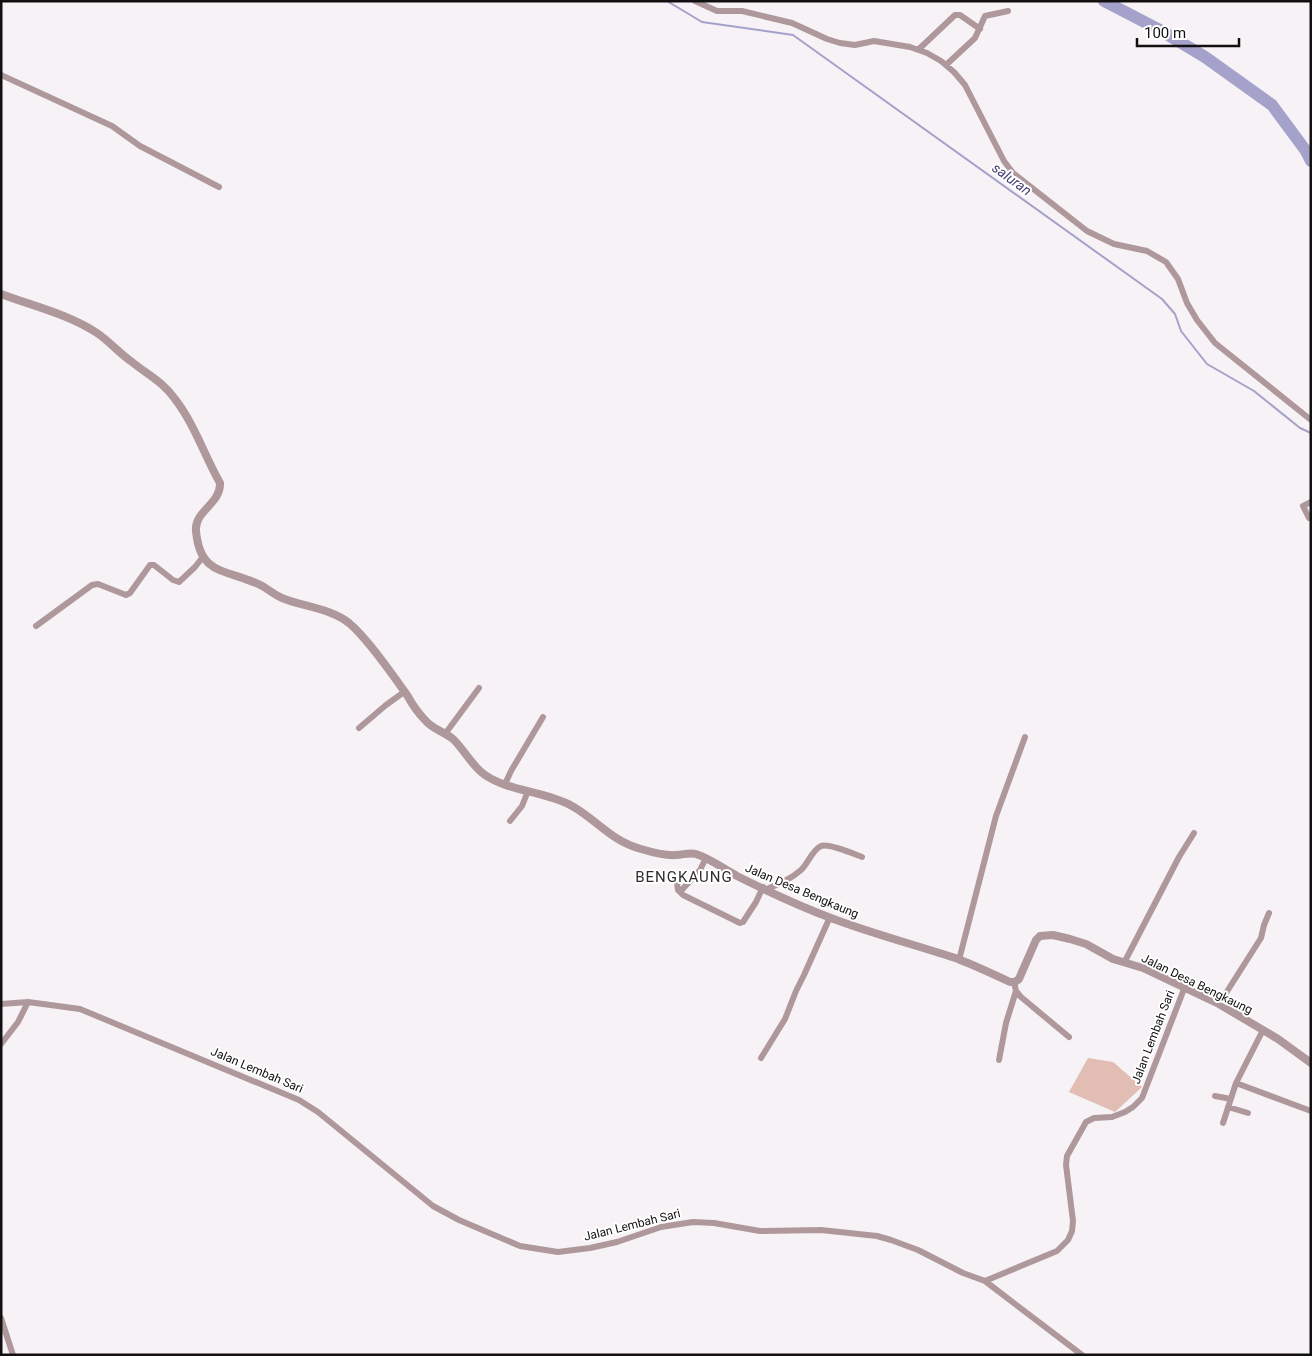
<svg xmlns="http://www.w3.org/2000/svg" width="1312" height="1356" font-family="Roboto,sans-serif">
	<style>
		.green { fill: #e1bdb4 }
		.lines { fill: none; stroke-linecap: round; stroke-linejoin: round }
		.stream { stroke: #a4a1cb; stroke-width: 2 }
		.river { stroke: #a4a1cb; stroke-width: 12 }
		.minor { stroke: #af989b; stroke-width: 6 }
		.tertiary { stroke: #af989b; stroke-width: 8 }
		.labels { text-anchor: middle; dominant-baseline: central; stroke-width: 4; stroke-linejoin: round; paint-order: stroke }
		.street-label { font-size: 12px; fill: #121011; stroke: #fff }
		.water-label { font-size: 14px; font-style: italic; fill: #463d74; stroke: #fff }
		.quarter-label { font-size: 15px; letter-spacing: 1px; fill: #312d2f; stroke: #fff }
	</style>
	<rect width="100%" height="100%" fill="#f7f2f5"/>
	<path class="green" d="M1088,1058L1113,1062L1142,1087L1115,1112L1069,1092Z"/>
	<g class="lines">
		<path class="stream" d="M667,1L702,22L793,35L1162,299L1175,314L1181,331L1207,364L1254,391L1300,428L1311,433"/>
		<path class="river" d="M1104,1L1160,30L1205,57L1272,105L1306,151L1311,161"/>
		<path class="minor" d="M695,1L717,11H742L792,23L827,39L840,43L855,45L874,41L910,47L927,53L941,61L954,72L965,85L1004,161L1013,173L1087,231L1114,244L1147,251L1166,262L1178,279L1187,303L1197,320L1215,343L1311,420
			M919,49L955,15H960L980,29
			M946,65L975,38L985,16L1008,11
			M1,75L112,126L140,146L219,187
			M1309,518L1303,506L1311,502
			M36,626L92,585L98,584L126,595L130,593L150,565H154L173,580L179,582L195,567L202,558
			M359,728L386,705L404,692
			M445,734L479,688
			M505,784L511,771L543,717
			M510,821L522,806L528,791
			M677,883L678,890L683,895L740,923L743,922L756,902L763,887
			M767,889C779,884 791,879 801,870C808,864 812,850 821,846C829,843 854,854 862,857
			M680,892L700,870L706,858
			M959,960L996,816L1025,737
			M1125,961L1179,857L1194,833
			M1014,982L1016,991L1021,997L1069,1037
			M1,1004L28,1002L80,1009L299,1100L318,1112L433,1206L459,1220L520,1246L558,1252L590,1248L617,1242L661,1227L693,1222L714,1223L760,1231L821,1230L877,1236L891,1240L918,1250L963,1273L985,1281L1057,1251L1068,1240L1072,1231L1073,1221L1066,1165L1067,1156L1086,1122L1094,1118L1112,1117L1125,1112L1133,1107L1142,1098L1184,989
			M1219,1004L1261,938L1264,925L1269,913
			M1,1044L18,1022L28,1002
			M761,1058L785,1019L796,991L804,975L830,917
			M999,1060L1006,1023L1016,991
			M1236,1083L1311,1111
			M1215,1096L1231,1099
			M1228,1107L1248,1113
			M1223,1123L1236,1083L1263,1030
			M985,1281L1082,1355
			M1,1318L13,1355"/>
		<path class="tertiary" d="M1,294C33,306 68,314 97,333C109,341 119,353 132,362C148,375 162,381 175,399C195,425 204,455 220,483C221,504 194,511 196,531C200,574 223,569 256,583C265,586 272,594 282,598C304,607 330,608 349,623C368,639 392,674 407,695C412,704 418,713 425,720C433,730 446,732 454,740C465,751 472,766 485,775C510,792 545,791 572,806C597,820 611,841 641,849C651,852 665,856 676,855C683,855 689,852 696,854C711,859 724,869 737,876C767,891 799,906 831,918C873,934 916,945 958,959C976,966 993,974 1010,982H1015L1019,979L1036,940L1040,936L1053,935L1070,939L1086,944L1113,959L1143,968L1219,1004L1278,1039L1311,1063"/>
	</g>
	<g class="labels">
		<g class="street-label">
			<text transform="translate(802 891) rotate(23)">Jalan Desa Bengkaung</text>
			<text transform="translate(1197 984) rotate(26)">Jalan Desa Bengkaung</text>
			<text transform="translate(1153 1037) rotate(-69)">Jalan Lembah Sari</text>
			<text transform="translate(257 1070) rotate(23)">Jalan Lembah Sari</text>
			<text transform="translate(632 1225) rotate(-14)">Jalan Lembah Sari</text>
		</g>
		<g class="water-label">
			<text transform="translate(1012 179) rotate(36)">saluran</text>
		</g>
		<g class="quarter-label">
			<text x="684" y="877">BENGKAUNG</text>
		</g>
	</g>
	<rect width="1312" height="1356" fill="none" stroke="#121011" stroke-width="5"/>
	<path d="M1137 38v8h102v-8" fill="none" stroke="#121011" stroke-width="2.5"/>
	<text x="1144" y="38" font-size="15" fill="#121011" stroke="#ffffff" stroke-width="4" paint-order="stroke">100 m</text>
</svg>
